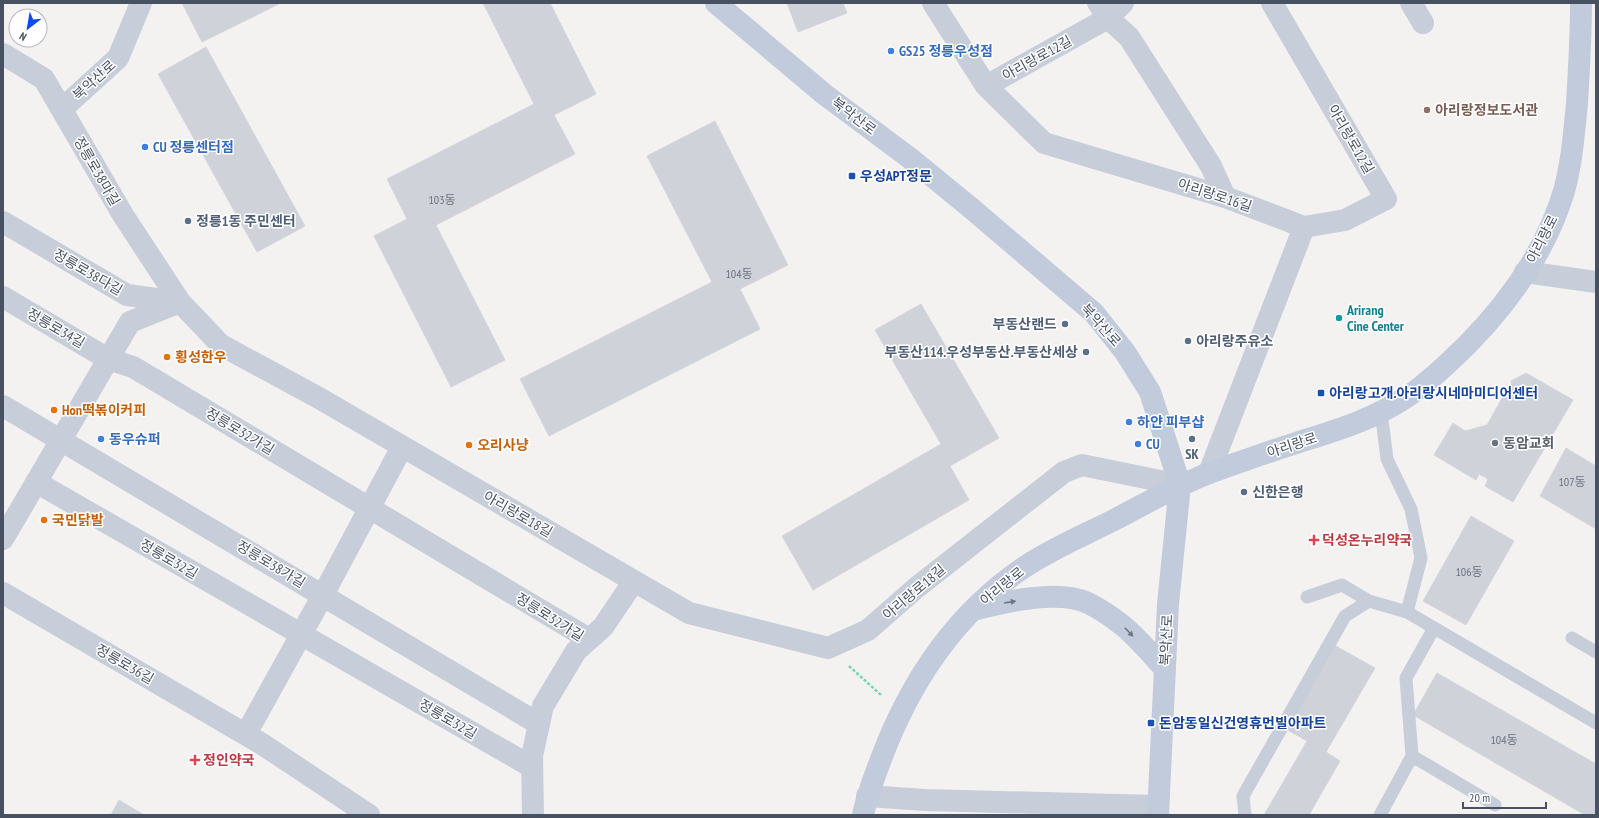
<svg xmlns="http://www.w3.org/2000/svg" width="1599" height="818" font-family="'PT Sans Narrow','Noto Sans KR',sans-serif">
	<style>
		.building { fill: #d0d2d9; stroke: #d5d6dd }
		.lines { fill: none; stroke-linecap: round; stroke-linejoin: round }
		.path { stroke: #71d6b4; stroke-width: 2.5; stroke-dasharray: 3 2; stroke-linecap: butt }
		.lane { stroke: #c7ceda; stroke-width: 13 }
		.street { stroke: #c7ceda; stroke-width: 22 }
		.secondary { stroke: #c2cbdc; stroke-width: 22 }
		.oneway { fill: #6c7686 }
		.shop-dot { fill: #3f7fe0; stroke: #fff; stroke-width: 1.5 }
		.education-dot { fill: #8d6e63; stroke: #fff; stroke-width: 1.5 }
		.transit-dot { fill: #1a4fb4; stroke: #fff; stroke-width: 1.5 }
		.service-dot { fill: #5c6f8a; stroke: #fff; stroke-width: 1.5 }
		.culture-dot { fill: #0f9aa8; stroke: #fff; stroke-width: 1.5 }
		.food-dot { fill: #e8710a; stroke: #fff; stroke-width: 1.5 }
		.worship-dot { fill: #6b7280; stroke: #fff; stroke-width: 1.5 }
		.health-dot { fill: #e0444e; stroke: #fff; stroke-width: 1.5 }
		.labels { text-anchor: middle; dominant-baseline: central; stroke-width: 3; stroke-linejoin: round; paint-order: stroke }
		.number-label { font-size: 12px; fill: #69717f }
		.shop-label { font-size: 14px; font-weight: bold; fill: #366cbe; stroke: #fff; text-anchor: start }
		.street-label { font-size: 14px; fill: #475161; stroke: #fff }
		.education-label { font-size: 14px; font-weight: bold; fill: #785e54; stroke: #fff; text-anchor: start }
		.transit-label { font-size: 14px; font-weight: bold; fill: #164399; stroke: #fff; text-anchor: start }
		.service-label { font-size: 14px; font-weight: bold; fill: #4e5e75; stroke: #fff; text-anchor: start }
		.culture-label { font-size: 14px; font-weight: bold; fill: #0d838f; stroke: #fff; text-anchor: start }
		.food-label { font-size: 14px; font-weight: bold; fill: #c56008; stroke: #fff; text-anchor: start }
		.worship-label { font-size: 14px; font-weight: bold; fill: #5b616d; stroke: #fff; text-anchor: start }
		.health-label { font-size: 14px; font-weight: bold; fill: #be3a42; stroke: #fff; text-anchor: start }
	</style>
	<rect width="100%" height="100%" fill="#f4f2f1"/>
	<path class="building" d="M182,3H278L279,4L202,42Z
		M483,3H550L596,94L554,115L575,154L436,225L505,360L451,387L374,236L407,219L387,179L534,104Z
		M787,3H843L847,13L798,32Z
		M206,47L305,226L257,252L158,74Z
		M715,121L788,265L740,289L760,329L549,436L520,379L712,282L647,156Z
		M921,304L999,438L950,466L969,500L813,590L782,536L941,444L875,330Z
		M1526,373L1573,400L1513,502L1485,486L1488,479L1479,474L1476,480L1434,455L1453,423L1465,431L1487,425L1506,391L1512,388L1511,381Z
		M1566,448L1596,466V529L1540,496Z
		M1471,516L1514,541L1466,625L1423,601Z
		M1334,645L1375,668L1326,752L1340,761L1309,815H1264L1307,741L1286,729Z
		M1437,673L1596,764V815H1585L1413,715Z
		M119,800L144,815H111Z"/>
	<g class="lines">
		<path class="path" d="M849,666L881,695"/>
		<path class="lane" d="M1381,411L1387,459L1411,509L1421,558L1407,612L1596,723
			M1307,597L1342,585L1369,601
			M1572,638L1596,652
			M1412,756L1495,805
			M1245,815L1243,796L1345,616L1369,601L1407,612
			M1380,815L1412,756L1406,678L1434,628"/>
		<path class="street" d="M933,3L986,86L1044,143L1225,197L1304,227L1209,473
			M1098,3L1108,18L1129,37L1211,166L1225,197
			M1272,3L1386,199L1345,220L1304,227
			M1411,3L1423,23
			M3,54L44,79L123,215L180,302L221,345L319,398L689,613L828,648L868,630L916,588L1064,472L1082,465L1180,485
			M986,86L1108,18L1123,3
			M62,109L118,58L141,3
			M3,222L127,295L179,302
			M1525,272L1596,282
			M3,297L108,359L133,367L589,639
			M3,406L539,724
			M36,482L532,767
			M3,539L130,322L180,302
			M3,593L262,744L369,815
			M246,734L323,595L402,447
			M867,796L925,800L1158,806
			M533,815L532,756L543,706L576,651L603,627L634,581"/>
		<path class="secondary" d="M716,3L824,94L911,159L971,208L1094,313L1125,352L1150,392L1180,485L1168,604L1158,815
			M973,610C1005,602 1057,589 1088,603C1100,609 1112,617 1122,625C1137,637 1151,654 1165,669
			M863,815C867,795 874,778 881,759C910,682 954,615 1023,568C1051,549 1082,536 1112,521C1145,504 1177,485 1212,472C1240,462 1268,452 1296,443C1334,431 1372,420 1405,398C1420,389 1433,377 1446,365C1498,318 1544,258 1564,191C1572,162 1574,133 1577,103C1579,70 1581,37 1581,3"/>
	</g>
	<defs><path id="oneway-solid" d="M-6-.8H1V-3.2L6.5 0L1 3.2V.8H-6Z"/></defs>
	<g class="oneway">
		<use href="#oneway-solid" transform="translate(1010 602) rotate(-9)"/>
		<use href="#oneway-solid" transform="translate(1129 632) rotate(46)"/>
	</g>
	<g class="shop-dot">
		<circle cx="891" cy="51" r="4"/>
		<circle cx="145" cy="147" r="4"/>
		<circle cx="1129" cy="422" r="4"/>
		<circle cx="101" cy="439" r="4"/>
		<circle cx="1138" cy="444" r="4"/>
	</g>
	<circle class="education-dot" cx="1427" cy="110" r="4"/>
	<g class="transit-dot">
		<rect x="848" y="172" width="8" height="8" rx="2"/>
		<rect x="1317" y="389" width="8" height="8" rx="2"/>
		<rect x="1147" y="719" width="8" height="8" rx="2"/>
	</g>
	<g class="service-dot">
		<circle cx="188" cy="221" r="4"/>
		<circle cx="1065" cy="324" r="4"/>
		<circle cx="1188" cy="341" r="4"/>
		<circle cx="1086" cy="352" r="4"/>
		<circle cx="1192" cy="439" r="4"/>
		<circle cx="1244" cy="492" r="4"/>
	</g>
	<circle class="culture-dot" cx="1339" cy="318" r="4"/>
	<g class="food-dot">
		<circle cx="167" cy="357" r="4"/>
		<circle cx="54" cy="410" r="4"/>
		<circle cx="469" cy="445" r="4"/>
		<circle cx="44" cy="520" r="4"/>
	</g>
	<circle class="worship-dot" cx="1495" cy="443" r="4"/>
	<g class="health-dot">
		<path d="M1312 534h4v4h4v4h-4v4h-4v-4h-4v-4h4z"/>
		<path d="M193 754h4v4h4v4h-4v4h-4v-4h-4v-4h4z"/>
	</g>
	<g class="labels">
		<g class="number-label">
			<text x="442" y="199">103동</text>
			<text x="739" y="273">104동</text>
			<text x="1572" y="481">107동</text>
			<text x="1469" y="571">106동</text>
			<text x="1504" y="739">104동</text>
		</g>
		<g class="shop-label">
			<text x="899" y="51">GS25 정릉우성점</text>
			<text x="153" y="147">CU 정릉센터점</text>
			<text x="1137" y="422">하얀 피부샵</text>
			<text x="109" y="439">동우슈퍼</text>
			<text x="1146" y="444">CU</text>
		</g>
		<g class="street-label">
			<text transform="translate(1037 58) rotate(-29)">아리랑로12길</text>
			<text transform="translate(94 80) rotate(-42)">북악산로</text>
			<text transform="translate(854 116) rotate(37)">북악산로</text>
			<text transform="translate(1351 139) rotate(60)">아리랑로12길</text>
			<text transform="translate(97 171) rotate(60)">정릉로38마길</text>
			<text transform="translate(1215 195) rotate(18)">아리랑로16길</text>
			<text transform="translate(1542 239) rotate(-63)">아리랑로</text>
			<text transform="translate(88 272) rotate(30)">정릉로38다길</text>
			<text transform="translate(1101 325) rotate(48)">북악산로</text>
			<text transform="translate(56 328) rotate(30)">정릉로34길</text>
			<text transform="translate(240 431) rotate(31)">정릉로32가길</text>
			<text transform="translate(1292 445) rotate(-18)">아리랑로</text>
			<text transform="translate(518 514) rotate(30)">아리랑로18길</text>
			<text transform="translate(169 559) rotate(30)">정릉로32길</text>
			<text transform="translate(271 564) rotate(31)">정릉로38가길</text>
			<text transform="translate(1002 586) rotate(-39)">아리랑로</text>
			<text transform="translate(914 592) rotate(-40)">아리랑로18길</text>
			<text transform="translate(550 617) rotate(32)">정릉로32가길</text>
			<text transform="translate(1166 640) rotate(-87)">북악산로</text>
			<text transform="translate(125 664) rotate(30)">정릉로36길</text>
			<text transform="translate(448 719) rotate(30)">정릉로32길</text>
		</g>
		<g class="education-label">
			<text x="1435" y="110">아리랑정보도서관</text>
		</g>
		<g class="transit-label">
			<text x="860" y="176">우성APT정문</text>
			<text x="1329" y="393">아리랑고개.아리랑시네마미디어센터</text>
			<text x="1159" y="723">돈암동일신건영휴먼빌아파트</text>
		</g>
		<g class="service-label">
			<text x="196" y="221">정릉1동 주민센터</text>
			<text x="1057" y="324" text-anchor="end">부동산랜드</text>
			<text x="1196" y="341">아리랑주유소</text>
			<text x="1078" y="352" text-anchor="end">부동산114.우성부동산.부동산세상</text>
			<text x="1192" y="454" text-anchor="middle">SK</text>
			<text x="1252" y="492">신한은행</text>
		</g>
		<g class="culture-label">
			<text x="1347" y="310">Arirang<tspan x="1347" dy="16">Cine Center</tspan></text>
		</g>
		<g class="food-label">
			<text x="175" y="357">횡성한우</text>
			<text x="62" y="410">Hon떡볶이커피</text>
			<text x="477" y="445">오리사냥</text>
			<text x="52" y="520">국민닭발</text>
		</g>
		<g class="worship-label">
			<text x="1503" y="443">동암교회</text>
		</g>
		<g class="health-label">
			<text x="1322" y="540">덕성온누리약국</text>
			<text x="203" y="760">정인약국</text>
		</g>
	</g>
	<rect width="1599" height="818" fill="none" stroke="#475161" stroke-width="8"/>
	<g transform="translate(28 28) rotate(211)"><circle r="19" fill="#ffffff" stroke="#b5b9c0"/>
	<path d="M0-3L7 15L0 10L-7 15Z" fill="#074bf9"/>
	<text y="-6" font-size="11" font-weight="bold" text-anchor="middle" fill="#475161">N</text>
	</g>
	<path d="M1463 802v6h83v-6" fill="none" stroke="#475161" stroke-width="2"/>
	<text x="1469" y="802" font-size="12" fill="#475161" stroke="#ffffff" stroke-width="3" paint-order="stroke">20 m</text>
</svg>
